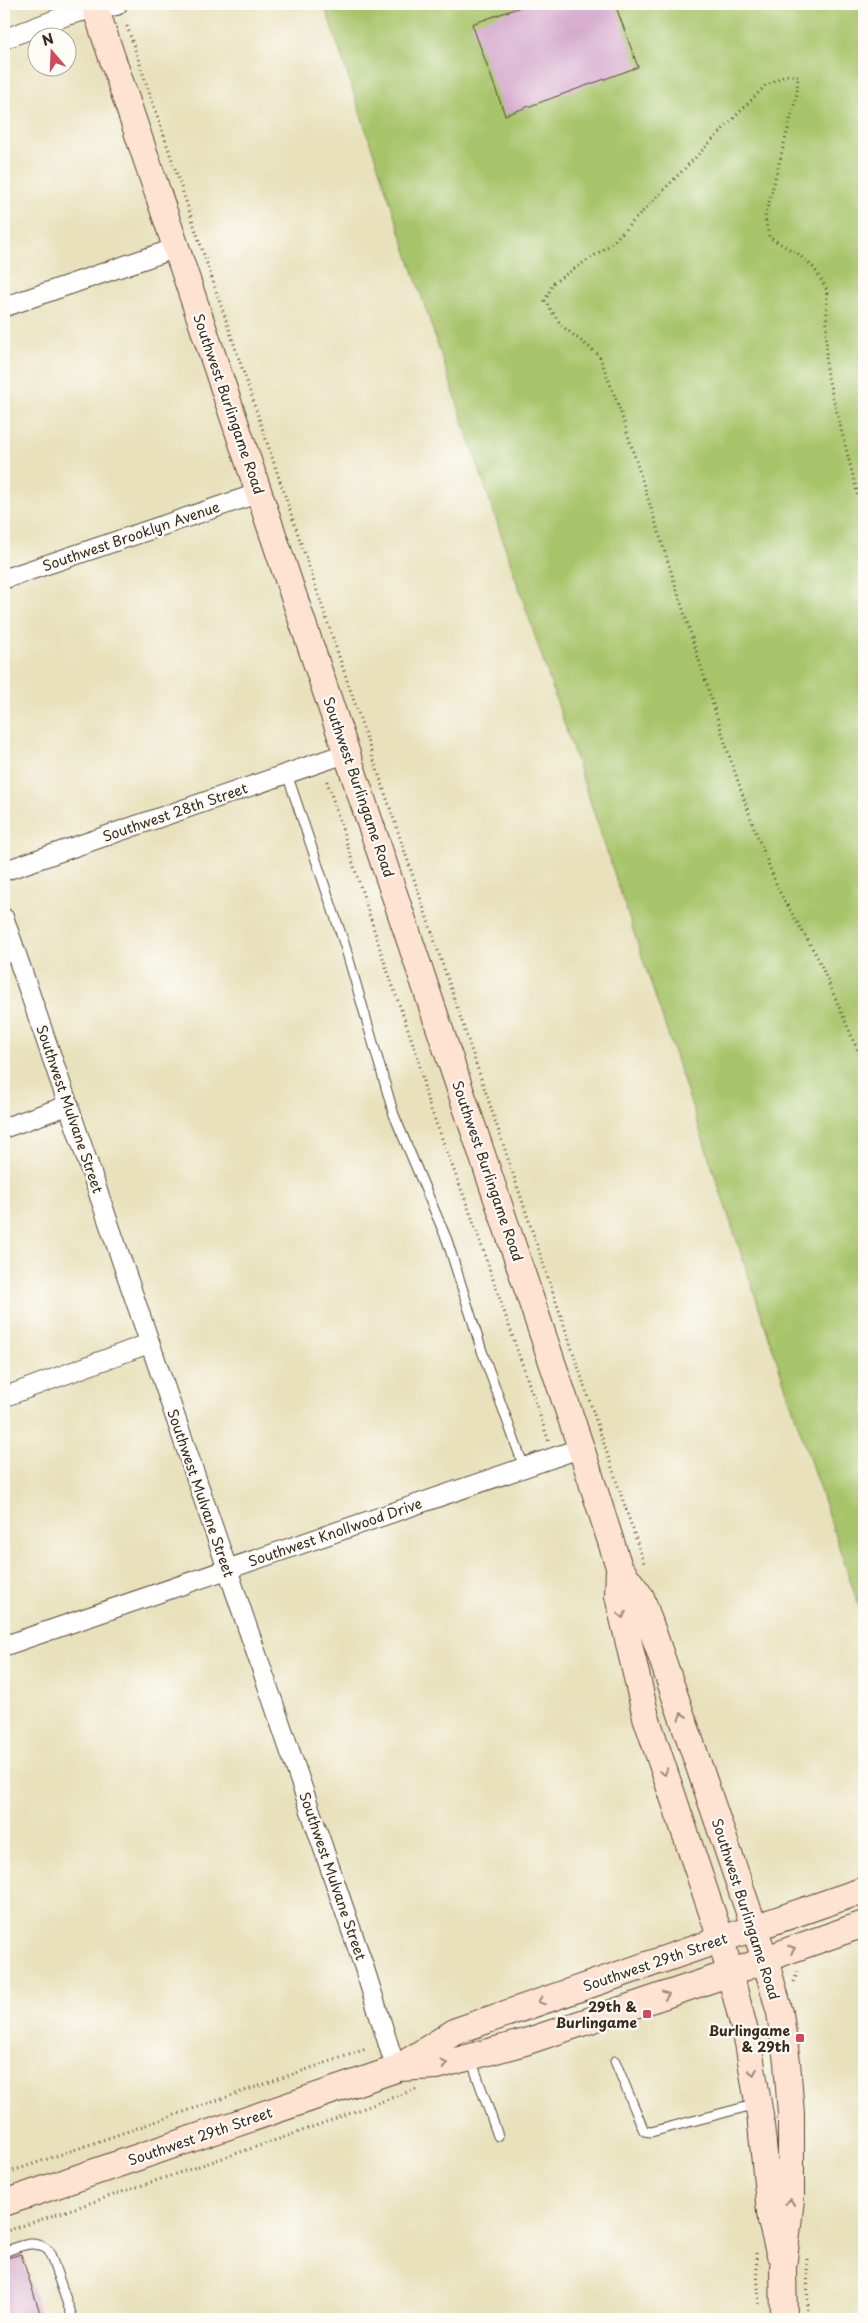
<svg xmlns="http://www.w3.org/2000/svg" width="868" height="2323" font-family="'Playpen Sans',sans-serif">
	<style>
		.green { fill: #a8c46b; stroke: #727744 }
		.building { fill: #d6abce }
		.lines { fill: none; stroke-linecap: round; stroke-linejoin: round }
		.service-casing { stroke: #554536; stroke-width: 11 }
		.minor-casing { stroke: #554536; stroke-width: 21 }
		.tertiary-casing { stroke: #554536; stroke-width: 24 }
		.secondary-casing { stroke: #554536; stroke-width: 28 }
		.path { stroke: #554536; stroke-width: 3; stroke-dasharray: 1 4; stroke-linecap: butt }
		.service { stroke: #fff; stroke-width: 9 }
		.minor { stroke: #fff; stroke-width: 19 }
		.tertiary { stroke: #fff; stroke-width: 22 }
		.secondary { stroke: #fee3d2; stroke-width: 26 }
		.oneway { stroke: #9c8678 }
		.poi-dot { fill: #d1495b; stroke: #fdfcf7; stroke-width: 2 }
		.labels { text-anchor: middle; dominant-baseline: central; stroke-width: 4.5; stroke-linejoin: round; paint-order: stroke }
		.street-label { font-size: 14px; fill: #3b2a1e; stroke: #fdfcf7 }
		.poi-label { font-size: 14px; font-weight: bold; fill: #3b2a1e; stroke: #fdfcf7; text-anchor: end }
	</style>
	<rect width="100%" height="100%" fill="#fdfcf7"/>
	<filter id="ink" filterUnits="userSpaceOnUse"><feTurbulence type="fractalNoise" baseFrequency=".02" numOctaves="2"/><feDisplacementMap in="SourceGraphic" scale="10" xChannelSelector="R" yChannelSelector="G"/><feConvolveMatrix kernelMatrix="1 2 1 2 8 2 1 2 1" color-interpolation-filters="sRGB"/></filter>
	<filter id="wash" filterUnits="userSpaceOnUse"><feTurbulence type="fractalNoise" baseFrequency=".0096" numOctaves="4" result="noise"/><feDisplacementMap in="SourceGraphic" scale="20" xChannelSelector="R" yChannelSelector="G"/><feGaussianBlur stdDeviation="1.12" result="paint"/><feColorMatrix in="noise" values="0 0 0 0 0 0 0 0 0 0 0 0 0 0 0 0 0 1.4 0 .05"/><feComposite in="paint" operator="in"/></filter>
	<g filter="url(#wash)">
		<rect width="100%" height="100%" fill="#e8e1bc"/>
		<path class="green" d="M324,4H864V1622Z"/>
		<g id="blocks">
			<path class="building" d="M529,4H615L638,67L505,115L472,24Z
				M21,2254L42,2319H4V2259Z"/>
		</g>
	</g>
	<g filter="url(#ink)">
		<use href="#blocks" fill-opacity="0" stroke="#554536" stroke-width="1"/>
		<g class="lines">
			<defs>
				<path id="service" d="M287,774L345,946L394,1115L447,1240L482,1351L524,1467
					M471,2059L498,2136
					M615,2061L644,2131L651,2132L757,2104
					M4,2252C21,2246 35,2238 49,2251L73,2319"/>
				<path id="minor" d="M4,39L68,15L96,8
					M4,307L176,248
					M4,579L259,493
					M4,871L347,753
					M4,918L364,1967L396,2069
					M4,1128L69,1105
					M4,1397L150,1343
					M4,1646L581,1448"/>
				<path id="tertiary" d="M96,8L116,4"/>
				<path id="secondary" d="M94,4L581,1448L619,1567L641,1597L765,1959L780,2013L787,2062L791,2114V2199L783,2268L784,2319
					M619,1567L618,1596L646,1717L721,1939L748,2043L760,2115L771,2221L779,2252
					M399,2068L437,2066L525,2042L731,1973L790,1950L864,1924
					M4,2203L396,2069L456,2031L864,1890"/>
			</defs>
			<use href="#service" class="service-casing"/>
			<use href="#minor" class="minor-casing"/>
			<use href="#tertiary" class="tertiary-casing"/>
			<use href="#secondary" class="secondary-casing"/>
			<path class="path" d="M127,26L645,1566
				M864,519L826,370L827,290L814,268L798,254L769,237L765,217L797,94L798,76L785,75L765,86L610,245L553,283L545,301L562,326L599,355L620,410L730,758L753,825L779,891L818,958L864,1065
				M327,781L383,958L418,1058L427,1099L472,1218L549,1442
				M794,1982L797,1973L796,1969
				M4,2174L366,2049
				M4,2232L288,2136L416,2089
				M756,2253L759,2304
				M807,2259L808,2319"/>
			<use href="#service" class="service"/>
			<use href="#minor" class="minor"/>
			<use href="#tertiary" class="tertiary"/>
			<use href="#secondary" class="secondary"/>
		</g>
		<defs><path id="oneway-chevron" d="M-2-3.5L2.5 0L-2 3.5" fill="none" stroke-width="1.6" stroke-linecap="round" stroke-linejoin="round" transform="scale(1.25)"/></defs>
		<g class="oneway">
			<use href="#oneway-chevron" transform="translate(622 1615) rotate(78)"/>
			<use href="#oneway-chevron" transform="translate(682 1716) rotate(-109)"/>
			<use href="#oneway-chevron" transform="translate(664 1772) rotate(72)"/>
			<use href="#oneway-chevron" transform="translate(792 1949) rotate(-20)"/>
			<use href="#oneway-chevron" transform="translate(666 1995) rotate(-18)"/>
			<use href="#oneway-chevron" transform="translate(541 2001) rotate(161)"/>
			<use href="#oneway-chevron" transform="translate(444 2064) rotate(-15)"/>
			<use href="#oneway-chevron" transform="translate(753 2072) rotate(81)"/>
			<use href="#oneway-chevron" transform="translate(790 2202) rotate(-85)"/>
		</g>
	</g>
	<g class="poi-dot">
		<rect x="642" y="2009" width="10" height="10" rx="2.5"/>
		<rect x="795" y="2033" width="10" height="10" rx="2.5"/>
	</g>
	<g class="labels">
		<g class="street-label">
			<text transform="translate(229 404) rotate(71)">Southwest Burlingame Road</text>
			<text transform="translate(131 536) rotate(-19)">Southwest Brooklyn Avenue</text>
			<text transform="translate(359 787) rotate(71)">Southwest Burlingame Road</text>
			<text transform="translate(175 812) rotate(-19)">Southwest 28th Street</text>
			<text transform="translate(70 1109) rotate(71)">Southwest Mulvane Street</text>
			<text transform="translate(488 1171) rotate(71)">Southwest Burlingame Road</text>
			<text transform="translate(201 1493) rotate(71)">Southwest Mulvane Street</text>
			<text transform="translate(335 1532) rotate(-19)">Southwest Knollwood Drive</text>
			<text transform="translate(333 1876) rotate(71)">Southwest Mulvane Street</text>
			<text transform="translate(746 1909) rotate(72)">Southwest Burlingame Road</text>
			<text transform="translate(655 1962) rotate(-19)">Southwest 29th Street</text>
			<text transform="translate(200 2136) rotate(-19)">Southwest 29th Street</text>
		</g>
		<g class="poi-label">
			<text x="637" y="2006">29th &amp;<tspan x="637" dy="16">Burlingame</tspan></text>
			<text x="790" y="2030">Burlingame<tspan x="790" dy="16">&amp; 29th</tspan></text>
		</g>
	</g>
	<rect width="868" height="2323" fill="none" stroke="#fdfcf7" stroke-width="20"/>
	<g transform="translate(52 52) rotate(341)"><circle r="24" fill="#fdfcf7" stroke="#afa8a0"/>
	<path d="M0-4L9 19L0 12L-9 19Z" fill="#d1495b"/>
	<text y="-8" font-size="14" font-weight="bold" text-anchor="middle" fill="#3b2a1e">N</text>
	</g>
</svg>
